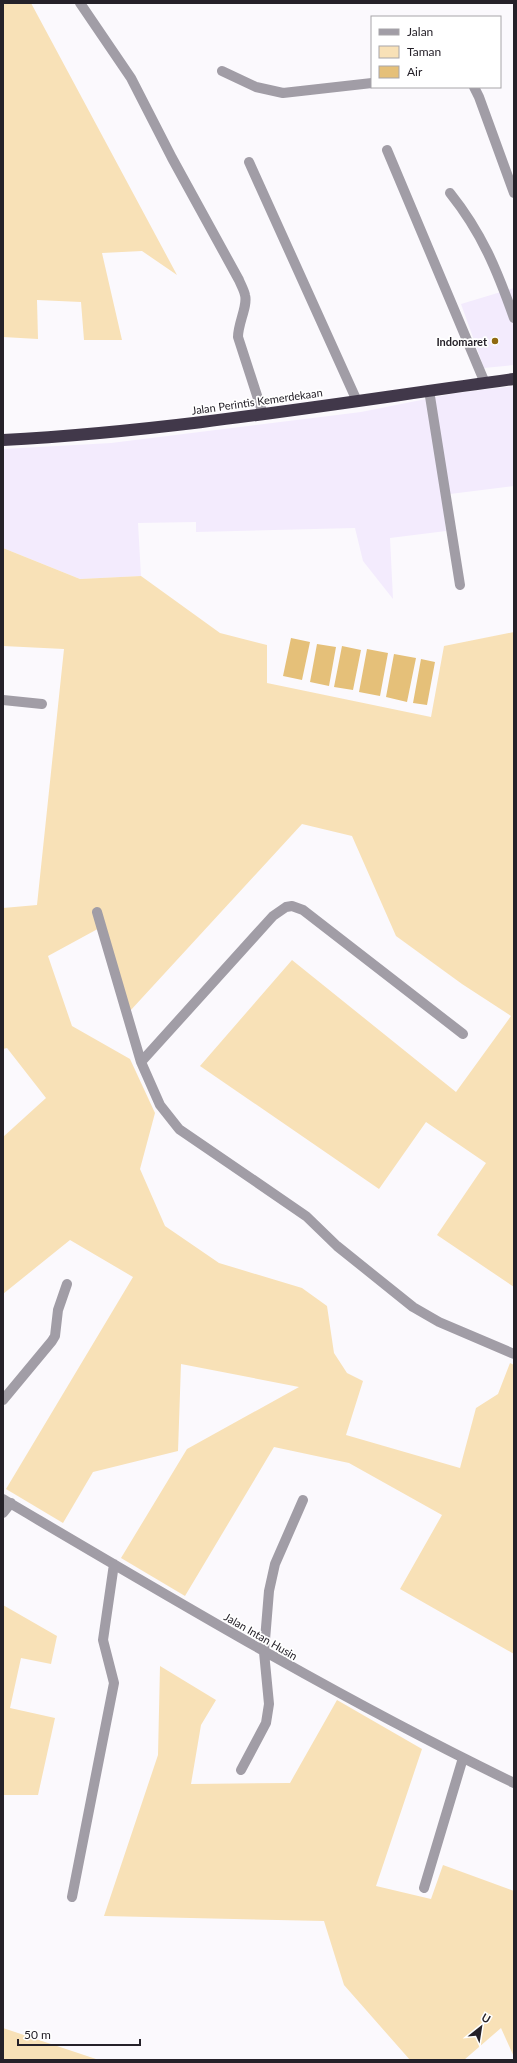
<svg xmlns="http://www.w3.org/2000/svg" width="517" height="2063" font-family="Lato,sans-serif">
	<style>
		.built { fill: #f3ebfd }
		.green { fill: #f8e1b7 }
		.water { fill: #e5c079 }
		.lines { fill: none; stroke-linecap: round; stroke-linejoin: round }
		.street { stroke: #a19da6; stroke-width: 10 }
		.highway { stroke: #41384a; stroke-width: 12 }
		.poi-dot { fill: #906a10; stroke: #fff; stroke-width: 1.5 }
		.labels { text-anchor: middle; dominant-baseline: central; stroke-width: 3.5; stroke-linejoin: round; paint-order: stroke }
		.poi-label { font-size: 11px; font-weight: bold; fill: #252129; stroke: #fff; text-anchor: end }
		.street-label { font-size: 11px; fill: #252129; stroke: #fff }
	</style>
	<rect width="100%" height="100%" fill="#fbf9fd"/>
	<path class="built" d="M514,288V365L484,368L461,304Z
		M514,386V486L442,495L446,531L390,538L393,599L363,561L355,528L196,532V522L138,523L141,576L80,579L3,548V449L111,443L361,412L456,393Z"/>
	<path class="green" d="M3,3H31L177,275L142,251L102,253L122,340H84L81,302L37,300L38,339L3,337Z
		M3,548L80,579L141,576L220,633L267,645V683L431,717L444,646L514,632V1287L437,1235L486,1163L426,1122L379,1189L200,1066L292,960L456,1092L511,1016L462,984L396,936L352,836L302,824L130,1011L105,925L48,956L72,1026L130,1059L155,1113L140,1169L165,1226L219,1263L302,1288L327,1306L334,1353L347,1373L363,1381L346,1435L460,1468L476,1408L498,1394L510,1363L514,1365V1654L400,1589L442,1515L349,1463L274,1447L185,1596L121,1558L187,1449L299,1387L181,1364L178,1451L93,1472L63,1523L6,1489L133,1277L70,1240L3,1294V1137L46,1098L7,1048L3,1049V908L37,905L64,649L3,646Z
		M3,1605L57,1636L51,1664L21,1658L10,1708L55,1718L38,1795H3Z
		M160,1666L216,1700L201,1725L191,1784L290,1783L337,1700L422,1749L376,1886L431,1899L443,1865L514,1891V2057L501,2028L464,2060H410L344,1985L324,1921L104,1916L158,1755Z
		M3,2028L99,2060H3Z"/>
	<path class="water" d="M291,638L310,642L302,680L283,676Z
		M317,644L336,647L329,686L310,682Z
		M342,646L361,650L353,690L334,687Z
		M367,649L388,653L380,696L359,692Z
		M394,654L416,658L407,702L386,697Z
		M421,659L435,662L427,705L413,703Z"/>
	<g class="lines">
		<path class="street" d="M80,3L131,78L172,158L239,280C241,285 244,290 245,295C248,306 238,323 238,337L263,414
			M222,71L256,87L283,93L372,83
			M474,87L479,97L514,193
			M387,150L485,383
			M249,162L357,401
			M450,193C482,233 497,270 514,318
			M429,390L460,585
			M3,700L42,704
			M97,912L141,1062L160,1105L179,1129L306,1216L337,1246L413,1307L439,1322L514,1354
			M141,1062L273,916L286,907L292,906L303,910L463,1034
			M3,1400L52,1341L55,1336L58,1310L67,1284
			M3,1499C171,1598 338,1698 514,1783
			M3,1513L11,1503
			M241,1770L266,1723L269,1704L264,1652L269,1591L275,1564L303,1500
			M424,1888L463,1758
			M72,1897L114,1683L103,1640L114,1564"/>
		<path class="highway" d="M3,440C174,431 344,402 514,379"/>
	</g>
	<circle class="poi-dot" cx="495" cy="341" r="4"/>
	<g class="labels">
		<g class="poi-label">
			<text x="487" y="341">Indomaret</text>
		</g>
		<g class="street-label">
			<text transform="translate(257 401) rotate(-8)">Jalan Perintis Kemerdekaan</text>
			<text transform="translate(261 1636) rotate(30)">Jalan Intan Husin</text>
		</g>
	</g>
	<rect width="517" height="2063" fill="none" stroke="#252129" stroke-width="8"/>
	<rect x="371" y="16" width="130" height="72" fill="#ffffff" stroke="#a8a6a9"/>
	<rect x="379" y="29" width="20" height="6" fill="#a19da6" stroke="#a8a6a9"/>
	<text x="407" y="36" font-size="12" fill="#252129">Jalan</text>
	<rect x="379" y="46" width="20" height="12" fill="#f8e1b7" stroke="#a8a6a9"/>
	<text x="407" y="56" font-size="12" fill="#252129">Taman</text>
	<rect x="379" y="66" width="20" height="12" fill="#e5c079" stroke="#a8a6a9"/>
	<text x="407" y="76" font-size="12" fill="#252129">Air</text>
	<g transform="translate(481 2027) rotate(30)" stroke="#ffffff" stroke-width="3" paint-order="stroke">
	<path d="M0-3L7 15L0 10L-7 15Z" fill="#252129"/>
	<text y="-6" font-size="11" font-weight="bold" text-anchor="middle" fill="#252129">U</text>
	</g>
	<path d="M18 2039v6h122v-6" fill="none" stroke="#252129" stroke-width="2"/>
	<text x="24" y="2039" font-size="12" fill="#252129" stroke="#ffffff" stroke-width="3" paint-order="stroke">50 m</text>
</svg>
